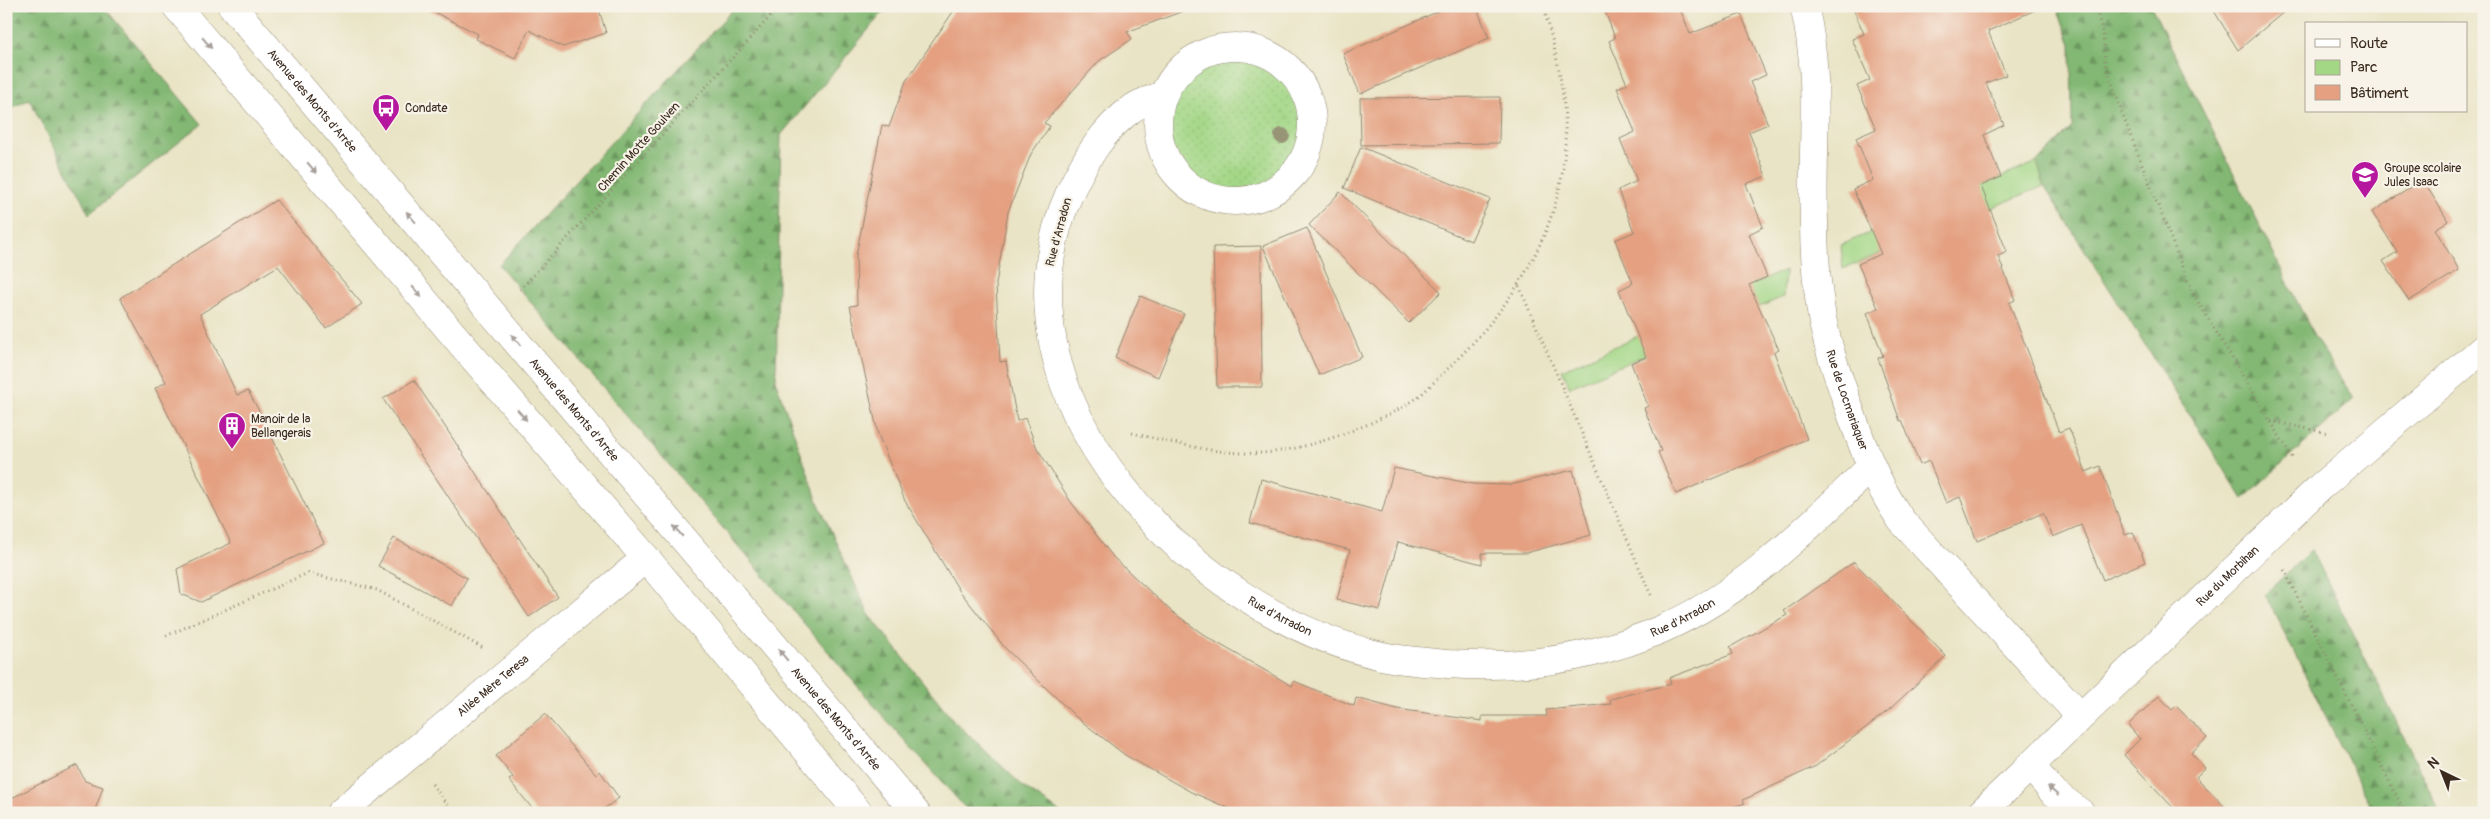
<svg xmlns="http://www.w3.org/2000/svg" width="2490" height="819" font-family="Pangolin,sans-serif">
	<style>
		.grass { fill: url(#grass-dots); stroke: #6f8052 }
		.forest { fill: url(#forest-firs); stroke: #5e7148 }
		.park { fill: #a3d786; stroke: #6f8052 }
		.building { fill: #e4a081 }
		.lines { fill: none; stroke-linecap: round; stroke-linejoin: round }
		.minor-casing { stroke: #928772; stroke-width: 29 }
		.path { stroke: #928772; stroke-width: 3; stroke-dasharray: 1 4; stroke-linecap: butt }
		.minor { stroke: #fff; stroke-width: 28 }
		.tree { fill: #989577 }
		.oneway { fill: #a79f9a }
		.labels { text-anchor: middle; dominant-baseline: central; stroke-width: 4.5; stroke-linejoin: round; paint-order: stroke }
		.street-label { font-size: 12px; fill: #3b2a1e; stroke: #f7f3e8 }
		.poi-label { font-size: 12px; fill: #3b2a1e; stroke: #f7f3e8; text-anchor: start }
	</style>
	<defs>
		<pattern id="grass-dots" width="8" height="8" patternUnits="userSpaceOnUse" patternTransform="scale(1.25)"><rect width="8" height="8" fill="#a3d786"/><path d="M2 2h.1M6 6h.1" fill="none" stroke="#8db973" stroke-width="1.8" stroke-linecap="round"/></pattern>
		<pattern id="forest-firs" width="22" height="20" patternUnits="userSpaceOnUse" patternTransform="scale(1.25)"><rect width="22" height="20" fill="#82b873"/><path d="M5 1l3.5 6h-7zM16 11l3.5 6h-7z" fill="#6c965e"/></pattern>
	</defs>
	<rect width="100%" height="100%" fill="#f7f3e8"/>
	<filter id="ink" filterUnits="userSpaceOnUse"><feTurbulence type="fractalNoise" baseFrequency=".02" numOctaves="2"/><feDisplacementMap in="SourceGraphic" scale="10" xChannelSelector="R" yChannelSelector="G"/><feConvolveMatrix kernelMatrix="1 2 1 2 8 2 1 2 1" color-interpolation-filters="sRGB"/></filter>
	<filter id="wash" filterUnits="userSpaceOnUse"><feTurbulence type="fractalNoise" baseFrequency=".0096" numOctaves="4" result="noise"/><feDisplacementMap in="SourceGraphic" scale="20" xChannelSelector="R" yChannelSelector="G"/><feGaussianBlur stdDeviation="1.12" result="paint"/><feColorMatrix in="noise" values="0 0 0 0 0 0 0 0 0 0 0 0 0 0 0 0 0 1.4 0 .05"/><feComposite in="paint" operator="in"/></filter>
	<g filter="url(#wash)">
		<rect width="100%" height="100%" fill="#e9e4c5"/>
		<path class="grass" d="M1158 124a77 77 0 1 1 154 0a77 77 0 1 1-154 0Z"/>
		<path class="forest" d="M6,6H103L202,124L89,214L29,99L6,111Z
			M736,6H888L781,135L776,382L818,502L868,613L954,721L1026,789L1061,813H970L888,722L499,265Z
			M2056,6H2151L2315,338L2354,399L2243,499L2044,186L2037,162L2072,127L2071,44Z
			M2312,549V550L2441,813H2374L2265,594Z"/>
		<path class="park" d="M2037,162L2044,186L1843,269L1841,245Z
			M1785,270L1783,297L1570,387L1562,370Z"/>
		<g id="blocks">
			<path class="building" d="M422,6H598L606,33L563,47L529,30L515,58L476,39L478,34Z
				M957,6H1186V10L1127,32L1132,39L1099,61L1044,123L1050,126L1031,154L1008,212L996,284L1000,362L1006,361L1017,421L1025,418L1037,448L1071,502L1113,557L1171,611L1207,637L1292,686L1294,681L1354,706L1356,698L1397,709L1482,721V716H1547L1546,710L1611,704L1610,699L1671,684L1669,678L1733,654L1730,647L1787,615L1784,611L1854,562L1946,656L1890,709L1816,766L1743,800L1745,803L1716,813H1240L1191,792L1125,755L1076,717L1005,648L959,590L905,501L878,434L850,306L857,305L856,256L882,125L889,127L906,81Z
				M1450,6H1476L1489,38L1360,94L1343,54Z
				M1603,6H1679L1690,34L1741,14L1766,75L1750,82L1768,124L1749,132L1766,176L1746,184L1763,227L1749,234L1767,277L1749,285L1779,350L1774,352L1807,439L1676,494L1658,452L1661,451L1644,408L1648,406L1631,363L1646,357L1619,290L1633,283L1615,240L1634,232L1618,190L1637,181L1620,139L1635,132L1617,88L1627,84L1609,41L1615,38Z
				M1852,6H2044L1988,31L2006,75L1986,83L2004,125L1984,135L2001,177L1981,186L2007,252L1998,256L2015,300L2009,303L2059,432L2069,428L2086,472L2100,466L2125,535L2133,532L2145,562L2103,580L2081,525L2053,537L2043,513L1977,541L1960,497L1946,503L1929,461L1920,465L1902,420L1900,421L1878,358L1883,356L1867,313L1878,308L1858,264L1881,254L1853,189L1873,180L1856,138L1876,129L1857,86L1870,80L1852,39L1864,34Z
				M2211,6H2291L2238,50Z
				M1500,97L1499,143L1361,145L1360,98Z
				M1361,147L1490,199L1471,241L1344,188Z
				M2423,180L2448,221L2435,229L2459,270L2409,301L2383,261L2397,252L2372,212Z
				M1340,192L1441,292L1409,323L1309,225Z
				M276,200L362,304L326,328L278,266L200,314L237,395L248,391L258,409L324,543L201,602L181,594L177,569L231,543L155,388L166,382L120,298Z
				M1307,228L1362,357L1319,375L1263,246Z
				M1261,246L1262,387H1217L1213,247Z
				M1140,296L1184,314L1158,377L1115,358Z
				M414,380L558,597L529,617L383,399Z
				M1394,468L1473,484L1510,485L1573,470L1591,535L1526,553H1482V564L1398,542L1380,610L1337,600L1350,550L1250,523L1261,479L1382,512Z
				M394,538L467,578L452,606L378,566Z
				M2159,696L2172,710L2176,706L2207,738L2191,753L2205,768L2196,777L2231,813H2178L2124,755L2140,739L2128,725Z
				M545,714L596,774L600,771L619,798L598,813H536L509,780L513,777L496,756Z
				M77,765L85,781L103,787L94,813H6V801Z"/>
		</g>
	</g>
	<g filter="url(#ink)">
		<use href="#blocks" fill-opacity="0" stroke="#928772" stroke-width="1"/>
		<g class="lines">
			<defs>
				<g id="minor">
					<path d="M176,6L452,333L646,558L859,813"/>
					<path id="s1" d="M232,6L916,813"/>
					<path id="s2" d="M1804,6C1822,77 1811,150 1814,222C1814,249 1816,278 1820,305C1824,336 1835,367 1845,396C1860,440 1875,482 1901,520L2080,716"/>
					<circle cx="1235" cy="124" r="77"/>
					<path id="s3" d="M1163,95C1153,99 1141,102 1133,108C1103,129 1085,160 1070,192C978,398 1194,613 1382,656C1404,661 1426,662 1448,664C1523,669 1593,659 1662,629C1746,592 1806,529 1871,467"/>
					<path d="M2030,765L2052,791L2081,813"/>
					<path id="s4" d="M340,813L646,558"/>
					<path id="s5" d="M1981,813L2320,487L2484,348"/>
				</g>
			</defs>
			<use href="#minor" class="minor-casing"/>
			<path class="path" d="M2096,6L2103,36L2105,62L2123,116L2192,292L2294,460
				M1519,286L1651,595
				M520,290L780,6
				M2271,421L2328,433
				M1132,433C1175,443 1218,455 1262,453C1306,451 1378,424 1414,400C1424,393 1433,383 1442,374C1497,323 1544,259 1560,185C1573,125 1560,64 1543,6
				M2284,570L2405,813
				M166,636L308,573L377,590L483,648
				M432,784L453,813"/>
			<use href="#minor" class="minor"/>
		</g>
		<circle class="tree" cx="1282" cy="136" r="8"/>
		<defs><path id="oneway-solid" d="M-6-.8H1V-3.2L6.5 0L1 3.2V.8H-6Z" transform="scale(1.25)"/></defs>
		<g class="oneway">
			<use href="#oneway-solid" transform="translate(207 43) rotate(50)"/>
			<use href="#oneway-solid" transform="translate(312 168) rotate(50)"/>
			<use href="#oneway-solid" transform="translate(411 217) rotate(-131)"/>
			<use href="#oneway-solid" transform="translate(417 292) rotate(50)"/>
			<use href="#oneway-solid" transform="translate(516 340) rotate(-130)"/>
			<use href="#oneway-solid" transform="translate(522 415) rotate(49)"/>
			<use href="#oneway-solid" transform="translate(678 531) rotate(-130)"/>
			<use href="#oneway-solid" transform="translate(783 655) rotate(-130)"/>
			<use href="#oneway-solid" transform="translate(2053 791) rotate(-138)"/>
		</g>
	</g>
	<defs>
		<symbol id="bus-pin" viewBox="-11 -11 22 30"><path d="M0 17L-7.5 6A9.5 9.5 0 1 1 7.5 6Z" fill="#b5179e" stroke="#f7f3e8"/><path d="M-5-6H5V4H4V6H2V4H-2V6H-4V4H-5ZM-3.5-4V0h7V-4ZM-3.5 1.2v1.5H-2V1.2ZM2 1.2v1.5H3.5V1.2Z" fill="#fff"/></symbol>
		<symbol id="school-pin" viewBox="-11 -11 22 30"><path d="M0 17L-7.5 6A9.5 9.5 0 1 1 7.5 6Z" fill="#b5179e" stroke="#f7f3e8"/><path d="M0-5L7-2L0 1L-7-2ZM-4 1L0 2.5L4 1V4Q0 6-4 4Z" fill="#fff"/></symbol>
		<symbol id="building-pin" viewBox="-11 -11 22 30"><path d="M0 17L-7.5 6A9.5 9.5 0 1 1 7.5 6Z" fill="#b5179e" stroke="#f7f3e8"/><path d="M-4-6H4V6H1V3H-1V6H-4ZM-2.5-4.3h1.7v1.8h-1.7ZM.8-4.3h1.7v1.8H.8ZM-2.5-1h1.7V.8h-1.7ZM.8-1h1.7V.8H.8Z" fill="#fff"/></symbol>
	</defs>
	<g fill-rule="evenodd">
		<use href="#bus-pin" x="370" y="92" width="32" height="43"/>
		<use href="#school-pin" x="2349" y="159" width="32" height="43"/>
		<use href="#building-pin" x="216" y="410" width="32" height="43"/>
	</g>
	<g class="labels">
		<g class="street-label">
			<text stroke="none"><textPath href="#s1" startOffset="124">Avenue des Monts d'Arrée</textPath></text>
			<text transform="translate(639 147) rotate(-48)">Chemin Motte Goulven</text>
			<text transform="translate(1059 232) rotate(-75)">Rue d'Arradon</text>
			<text stroke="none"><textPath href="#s2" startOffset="399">Rue de Locmariaquer</textPath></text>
			<text stroke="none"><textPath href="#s1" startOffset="529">Avenue des Monts d'Arrée</textPath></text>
			<text stroke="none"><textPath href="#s5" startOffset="342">Rue du Morbihan</textPath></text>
			<text stroke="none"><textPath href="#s3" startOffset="660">Rue d'Arradon</textPath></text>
			<text stroke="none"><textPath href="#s3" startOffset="1079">Rue d'Arradon</textPath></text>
			<text stroke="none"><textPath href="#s4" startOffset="199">Allée Mère Teresa</textPath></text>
			<text stroke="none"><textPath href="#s1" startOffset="934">Avenue des Monts d'Arrée</textPath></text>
		</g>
		<g class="poi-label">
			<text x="405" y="108">Condate</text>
			<text x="2384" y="168">Groupe scolaire<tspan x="2384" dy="14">Jules Isaac</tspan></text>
			<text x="251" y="419">Manoir de la<tspan x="251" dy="14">Bellangerais</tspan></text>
		</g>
	</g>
	<rect width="2490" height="819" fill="none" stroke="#f7f3e8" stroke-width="25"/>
	<rect x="2305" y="22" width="162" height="90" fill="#f7f3e8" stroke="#aca397"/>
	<rect x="2315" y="39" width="25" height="8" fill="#ffffff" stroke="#aca397"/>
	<text x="2350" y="48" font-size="15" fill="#3b2a1e">Route</text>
	<rect x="2315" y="60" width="25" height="15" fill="#a3d786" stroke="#aca397"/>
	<text x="2350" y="72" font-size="15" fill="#3b2a1e">Parc</text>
	<rect x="2315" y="85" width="25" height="15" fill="#e4a081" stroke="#aca397"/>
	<text x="2350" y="98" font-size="15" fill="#3b2a1e">Bâtiment</text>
	<g transform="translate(2442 772) rotate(317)" stroke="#f7f3e8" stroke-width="4" paint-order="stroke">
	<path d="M0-4L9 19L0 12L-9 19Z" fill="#3b2a1e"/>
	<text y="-8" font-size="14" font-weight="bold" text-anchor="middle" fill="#3b2a1e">N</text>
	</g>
</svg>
